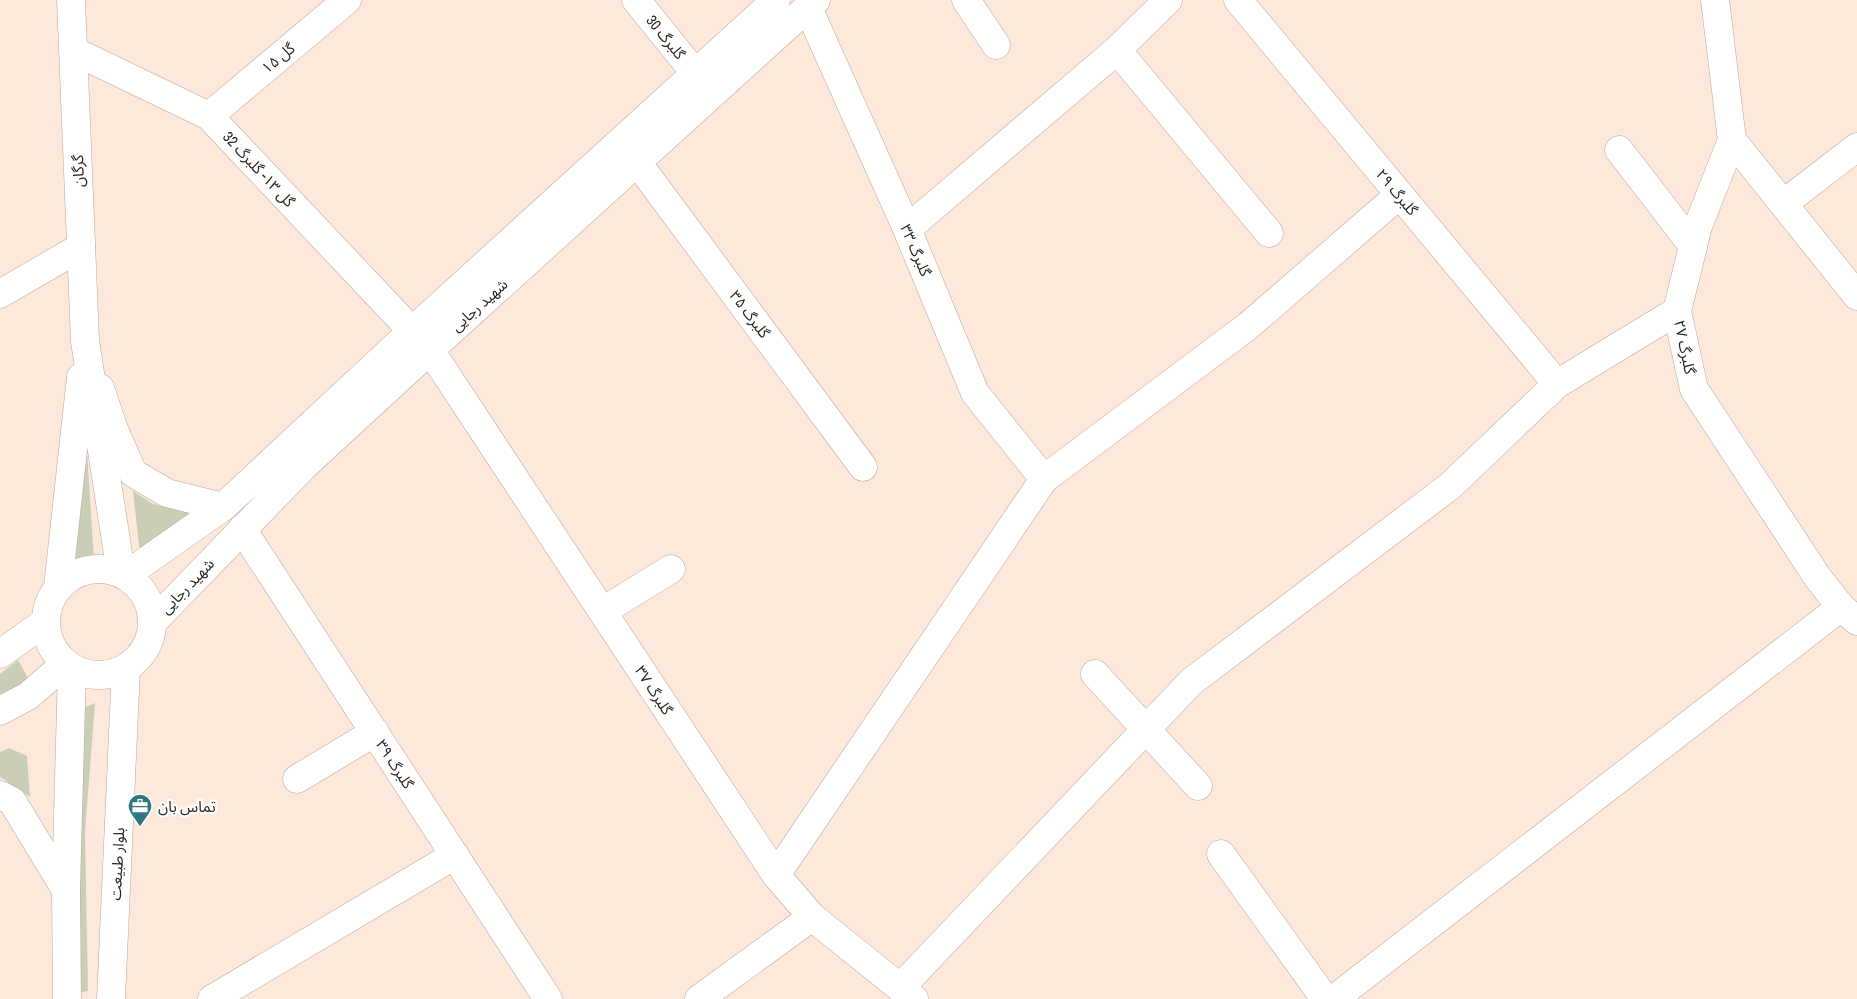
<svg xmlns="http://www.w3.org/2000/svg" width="1857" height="999" font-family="'Archivo Narrow','Noto Sans Arabic',sans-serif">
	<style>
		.green { fill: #c9ceb7 }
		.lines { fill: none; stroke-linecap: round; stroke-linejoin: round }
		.street-casing { stroke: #bea697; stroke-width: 29 }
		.secondary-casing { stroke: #bea697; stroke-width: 29 }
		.primary-casing { stroke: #bea697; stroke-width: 29 }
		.street { stroke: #fff; stroke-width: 28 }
		.secondary { stroke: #fff; stroke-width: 28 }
		.primary { stroke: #fff; stroke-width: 28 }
		.labels { text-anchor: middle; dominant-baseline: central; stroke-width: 4.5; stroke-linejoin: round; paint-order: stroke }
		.street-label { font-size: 15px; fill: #2b221c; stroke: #fff }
		.poi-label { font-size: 15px; fill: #2b221c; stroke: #fff; text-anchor: start }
	</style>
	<rect width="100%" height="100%" fill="#fde8dc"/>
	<path class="green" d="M85,421L94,560L75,565Z
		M133,491L153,504L182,511L207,508L140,554Z
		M18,660L31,683L0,696V674Z
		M95,703L85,832L88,991L78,993L69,714Z
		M9,748L27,756L30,797L0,777V752Z"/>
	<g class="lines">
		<defs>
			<path id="street" d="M636,0L695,73
				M966,0L996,45
				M1238,0L1557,384
				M808,8L907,229L975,393L1044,479
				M1117,50L1269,233
				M74,51L209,116L412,331
				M209,116L347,0
				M1732,140L1857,296
				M1619,150L1693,246
				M637,162L863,467
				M1783,204L1857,147
				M907,229L1117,50L1168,0
				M0,294L81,247
				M430,350L776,875L812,917L914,999
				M242,529L548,999
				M603,611L671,569
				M1095,674L1198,786
				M297,779L375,732
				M1221,854L1325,999
				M776,875L1044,479L1248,326L1399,195
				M900,988L1191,682L1450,486L1557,384L1677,311
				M212,999L455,855
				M699,999L812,917
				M1334,999L1841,607"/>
			<path id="secondary" d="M1715,0L1732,140L1698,226L1677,311L1694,389L1818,578L1841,607L1857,621
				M100,388L113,427L133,473L167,493L223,507
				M126,575L223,507L412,331L776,0
				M153,622L304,466L430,350L816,0
				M0,654L45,622
				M0,711L28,696L66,663
				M0,795L12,801L66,890"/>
			<path id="primary" d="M71,0L85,341L121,573
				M46 622a53 53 0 1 1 106 0a53 53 0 1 1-106 0Z
				M58,587L81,377
				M67,999L66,890L72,668
				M111,999L126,668"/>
		</defs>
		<use href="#street" class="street-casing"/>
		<use href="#secondary" class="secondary-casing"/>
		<use href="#primary" class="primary-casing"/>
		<use href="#street" class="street"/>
		<use href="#secondary" class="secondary"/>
		<use href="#primary" class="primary"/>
	</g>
	<defs>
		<symbol id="office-pin" viewBox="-11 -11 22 30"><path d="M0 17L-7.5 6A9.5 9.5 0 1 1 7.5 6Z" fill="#307783" stroke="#fff"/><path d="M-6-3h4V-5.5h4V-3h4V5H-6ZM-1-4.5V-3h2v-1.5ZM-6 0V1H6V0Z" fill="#fff"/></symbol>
	</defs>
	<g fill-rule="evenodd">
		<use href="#office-pin" x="126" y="792" width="28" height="38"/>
	</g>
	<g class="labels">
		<g class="street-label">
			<text transform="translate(666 37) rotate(51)">گلبرگ 30</text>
			<text transform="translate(278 58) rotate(-40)">گل ۱۵</text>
			<text transform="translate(259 169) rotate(47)">گل ۱۳- گلبرگ 32</text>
			<text transform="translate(78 171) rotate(-92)">گرگان</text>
			<text transform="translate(1397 192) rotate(50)">گلبرگ ۲۹</text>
			<text transform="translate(916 250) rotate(67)">گلبرگ ۳۳</text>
			<text transform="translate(479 305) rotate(-42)">شهید رجایی</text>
			<text transform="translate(750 314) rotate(53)">گلبرگ ۳۵</text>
			<text transform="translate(1685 347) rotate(78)">گلبرگ ۲۷</text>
			<text transform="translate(187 586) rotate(-46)">شهید رجایی</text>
			<text transform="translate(654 690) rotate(57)">گلبرگ ۳۷</text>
			<text transform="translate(395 764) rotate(57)">گلبرگ ۳۹</text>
			<text transform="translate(117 864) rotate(-87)">بلوار طبیعت</text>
		</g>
		<g class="poi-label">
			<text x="158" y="806">تماس بان</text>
		</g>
	</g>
</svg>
